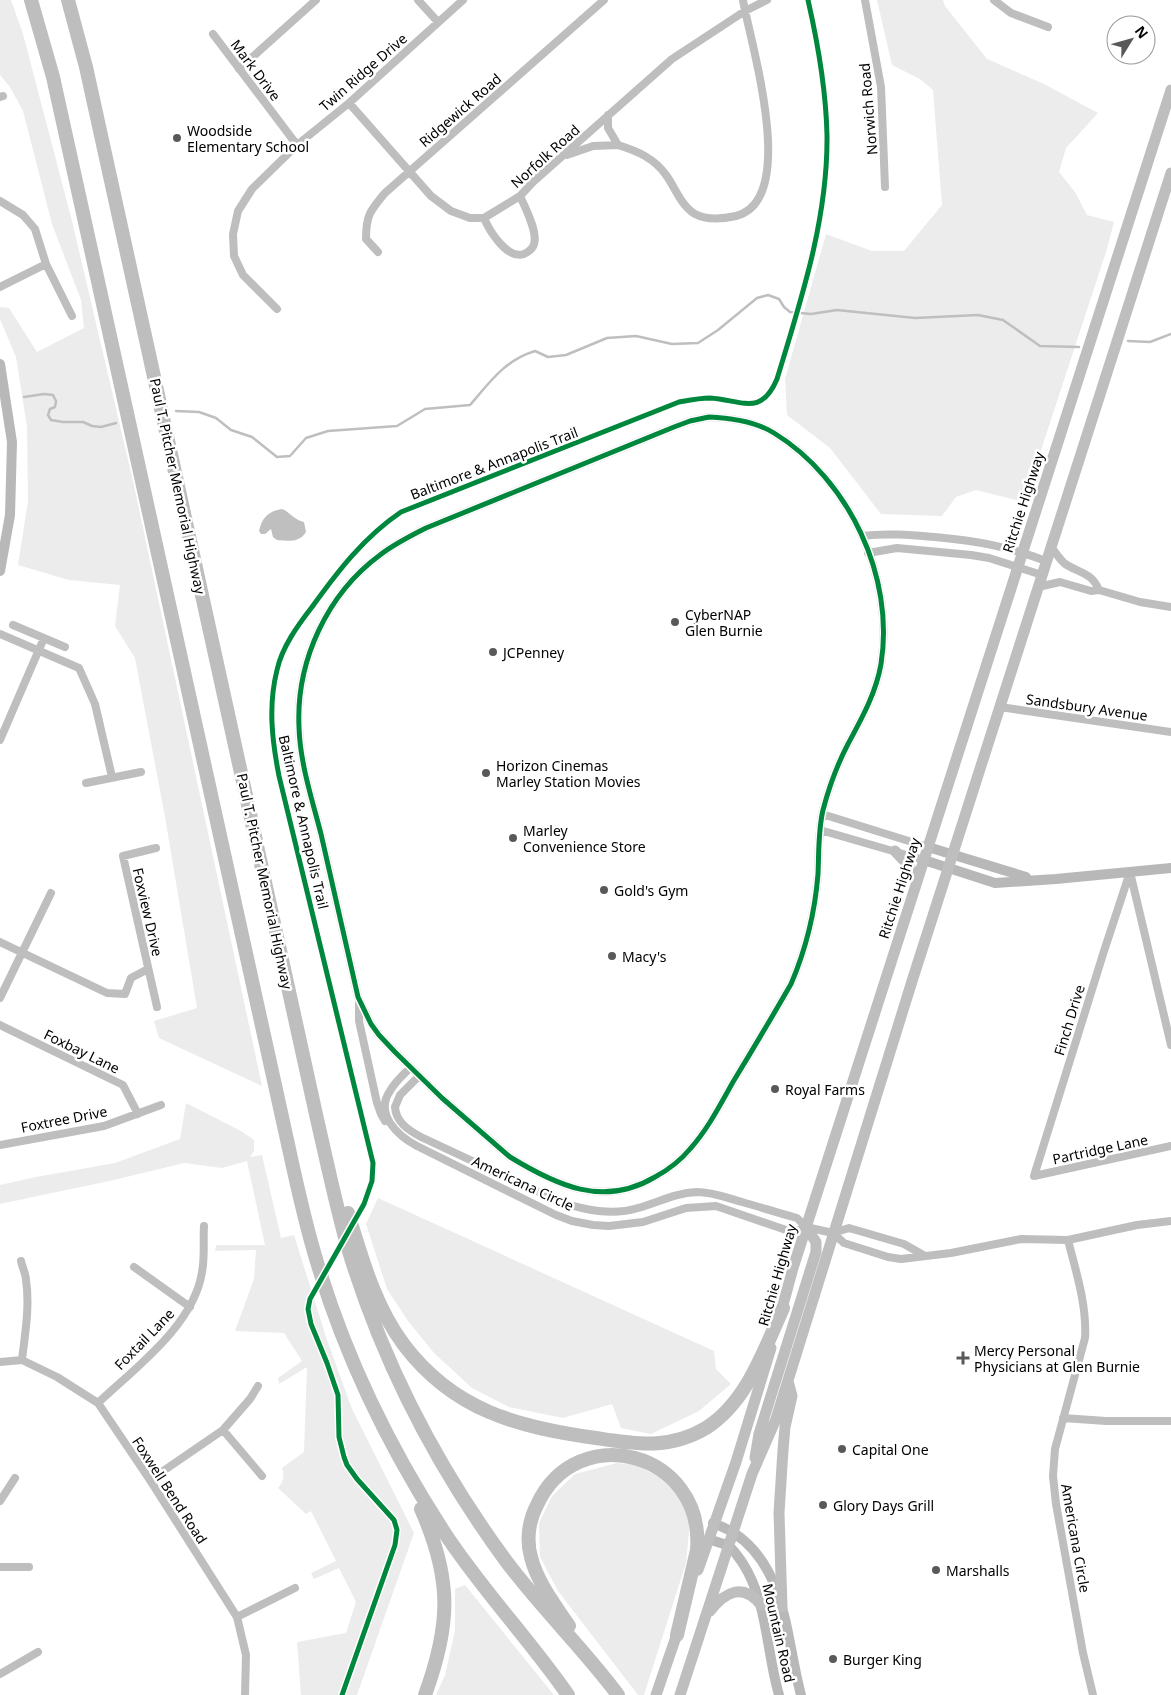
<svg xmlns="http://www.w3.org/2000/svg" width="1171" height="1695" font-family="'Noto Sans',sans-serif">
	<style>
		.green { fill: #ececec }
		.water { fill: #bfbfbf }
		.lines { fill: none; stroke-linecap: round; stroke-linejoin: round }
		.stream { stroke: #bfbfbf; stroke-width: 2.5 }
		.street { stroke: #bebebe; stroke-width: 8 }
		.secondary { stroke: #b8b8b8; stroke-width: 10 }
		.primary { stroke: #bebebe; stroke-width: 11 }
		.highway { stroke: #bebebe; stroke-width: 14 }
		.cycleway-casing { stroke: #fff; stroke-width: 8 }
		.cycleway { stroke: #00873e; stroke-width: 5 }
		.poi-dot { fill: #595959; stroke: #fff; stroke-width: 2 }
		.labels { text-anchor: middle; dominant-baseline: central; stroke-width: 5; stroke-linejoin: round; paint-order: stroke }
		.street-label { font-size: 14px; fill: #000; stroke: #fff }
		.poi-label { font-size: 14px; fill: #000; stroke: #fff; text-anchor: start }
	</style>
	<rect width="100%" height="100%" fill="#fff"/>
	<path class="green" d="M0,0H11L23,34L72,221L133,481L262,1086L159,1038L154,1021L197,1008L165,817L135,658L115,626L120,585L69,580L18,565L28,501L27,427L16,357L0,319V307L9,308L37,352L84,328L81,300L52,224L23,111L10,87L0,75Z
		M877,0H943L945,6L987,59L1044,84L1098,113L1066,148L1059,172L1075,192L1087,215L1114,222L1107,249L1024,502L976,490L956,497L942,516L881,514L830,448L787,415L785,379L826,234L872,251H904L942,205L933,90L920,79L892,65Z
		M186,1103L241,1131L254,1140V1151L250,1157L262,1155L281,1238L294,1235L326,1337L352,1409L414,1533L357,1695H301L297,1642L346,1633L356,1602L339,1568L314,1579L311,1573L336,1561L311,1511L306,1514L278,1488C283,1482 285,1476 282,1468L304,1452L307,1367L279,1384L278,1378L302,1361L284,1333L235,1331L254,1279L256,1250L215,1251L216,1245H265L247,1161L222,1168L184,1163L114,1180L0,1204V1185L36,1177L115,1163L180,1139Z
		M378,1198L714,1351L716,1369L731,1384L699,1411L651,1434L621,1428L612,1404L563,1418L509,1407L472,1388L434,1353L408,1321L387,1289L366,1224Z
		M617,1463L636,1465L659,1477L679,1496L690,1522L686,1563L644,1695H638L558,1591L540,1557L539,1523L552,1496L575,1474Z
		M465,1585L554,1695H436L445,1675L455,1631V1589Z"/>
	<path class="water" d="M282,509C290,512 294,520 304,522L306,532C299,543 288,541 277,540L273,537L271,529L265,534H261L259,531C262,518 268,511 282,509Z"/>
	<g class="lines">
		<path class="stream" d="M1128,341L1150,342L1171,334
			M24,397L44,394L53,395L56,401L55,407L50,409L48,415L51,420L63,422H83L92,426L101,427L116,423
			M176,411L199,412L216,418L231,430L252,437L277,457L290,456L306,438L328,431L397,426L425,409L470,405C490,382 505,360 535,351L548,357L566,355L607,338L636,336L672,344L698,343L718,330L757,298L768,295L779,299L784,307L790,312L811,314L837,310L915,318L978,315L1003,320L1040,346L1079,347"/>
		<path class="street" d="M418,0L438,22
			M865,0L881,87L885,187
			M994,0L1011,13L1048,27
			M213,34L297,145
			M239,69L316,0
			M0,97L3,96
			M349,103L431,196L451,211L470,218H484L520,196L533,182L672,59L745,11L767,0
			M618,145C637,151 654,158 666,175C675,187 681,206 695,214C708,221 723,219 736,216C800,200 750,42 743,0
			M567,155L593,146L618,145L608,128V115
			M0,201L23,215L35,229L46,264L72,316
			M484,218C489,230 507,260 524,254C528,252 533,249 534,244C538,232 525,207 520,196
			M378,252L366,239C366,215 370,211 385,193L604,0
			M0,287L46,264
			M277,309L243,275L234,256L233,234L238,211L252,189L297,145L349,103L463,0
			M709,417C731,418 755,421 774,433C849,479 895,577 881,664C876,693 862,718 848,744C837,765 829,787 823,810C818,831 819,853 818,874C815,912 806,949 791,984C772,1017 753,1049 733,1082C720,1105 708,1129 690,1149C680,1161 668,1170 655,1177C603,1208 556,1185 510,1157L442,1098L395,1052L379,1035L371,1024L358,997C346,943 333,889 321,834C312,799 300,763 299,727C296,661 327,594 380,555C394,544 410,536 426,528L674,427L690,421Z
			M862,536C886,533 910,535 935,537C977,541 1006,546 1046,561
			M1051,547C1055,552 1059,558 1064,563C1077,573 1091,571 1099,590
			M868,553L897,548L971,555L989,558L1042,575
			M1038,587L1060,582L1091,591L1099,590L1140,602L1171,607
			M13,625L65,647
			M0,634L79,668L95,704L112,777
			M1000,707L1171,732
			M0,740L44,638
			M86,783L141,772
			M822,814L928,847
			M820,830L924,860
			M156,848L123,856L157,1007
			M1130,872L1104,951L1034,1176L1171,1146
			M1130,872L1171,1045
			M0,942L107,993L125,994L131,978L148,969
			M0,998L51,893
			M359,1002V1021L377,1103L381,1114L385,1121
			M0,1025L123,1085L138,1114
			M410,1068C403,1075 395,1082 390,1091C374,1114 398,1136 417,1146L556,1215L572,1221L593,1225L609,1226L643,1222L686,1208L716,1206L792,1232L806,1227
			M419,1076L400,1095L395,1107C396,1122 408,1130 421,1137L560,1202C585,1210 612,1216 638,1208C659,1202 675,1193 697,1192C713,1192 727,1198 742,1202C760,1207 778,1213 797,1218L806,1227L833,1233L844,1243L888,1257L901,1259L951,1253L1021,1239L1068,1240
			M0,1145L104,1126L161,1105
			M833,1233L849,1228L904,1244L925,1256
			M21,1261C22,1267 26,1274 26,1280C30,1306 25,1334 22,1360
			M134,1267L190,1307
			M0,1362L22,1360L57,1377L98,1403L150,1480L237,1617L246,1655L245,1695
			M98,1403C135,1368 194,1325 202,1272C205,1257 203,1241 204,1226
			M1063,1418L1106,1421H1171
			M223,1430L262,1476
			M150,1480L223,1430L250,1399L258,1386
			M0,1501L15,1478
			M0,1567H29
			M237,1617L295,1588
			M0,1674L38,1652
			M1093,1695L1083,1653L1056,1504L1053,1476L1055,1449L1085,1338C1087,1305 1076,1272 1068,1240L1137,1225L1171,1221"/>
		<path class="secondary" d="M0,364L12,442L10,515L0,571
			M928,847L1026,877
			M924,860L995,883L1056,879L1171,868
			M713,1523C720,1526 728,1529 734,1533C787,1568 786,1640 801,1695
			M708,1539C714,1541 721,1543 727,1545C733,1548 738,1557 742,1562C768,1602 766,1651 779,1695"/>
		<path class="primary" d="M895,851L909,866L917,882
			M780,1316L793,1268L1171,90
			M755,1458L759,1434L816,1252V1242L806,1227
			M698,1570L736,1462L771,1348
			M782,1607L779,1513L783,1450L785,1427L792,1396L788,1381
			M710,1611C725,1592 743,1582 761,1605
			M656,1695L679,1628
			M680,1695L752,1474L776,1419L913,978L1171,173"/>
		<path class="highway" d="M31,0L53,77L284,1126C294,1171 303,1217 317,1262C346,1359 391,1451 446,1535C483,1591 530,1640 568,1695
			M68,0L86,67L317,1119C327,1162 336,1206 348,1248C382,1361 437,1467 506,1561C541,1608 583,1648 618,1695
			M348,1213C362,1259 375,1306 404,1345C454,1411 518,1427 596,1438C636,1444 669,1450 706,1428C747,1402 764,1350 783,1308
			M421,1509C452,1579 451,1624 425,1695
			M569,1626C555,1605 537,1582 531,1557C526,1540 529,1520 537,1505C577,1418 705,1452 697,1550L677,1635"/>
		<defs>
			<path id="cycleway" d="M709,417C731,418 755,421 774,433C849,479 895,577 881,664C876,693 862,718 848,744C837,765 829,787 823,810C818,831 819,853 818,874C815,912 806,949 791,984C772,1017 753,1049 733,1082C720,1105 708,1129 690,1149C680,1161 668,1170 655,1177C603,1208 556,1185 510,1157L442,1098L395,1052L379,1035L371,1024L358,997C346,943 333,889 321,834C312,799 300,763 299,727C296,661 327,594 380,555C394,544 410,536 426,528L674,427L690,421Z
				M342,1695L395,1545L397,1530L394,1520L357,1479L347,1465L344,1457L339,1437L338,1395L327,1363L311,1324L308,1309L310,1299L364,1204L372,1181L373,1163L279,776C272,740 268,706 277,670C282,647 298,625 312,607C338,571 364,537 401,512L679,402C690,400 700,398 710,398C742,400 761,417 777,379C801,300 828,219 827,135C826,89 818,44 808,0"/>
		</defs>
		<use href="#cycleway" class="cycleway-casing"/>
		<use href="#cycleway" class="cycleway"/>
	</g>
	<g class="poi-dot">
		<circle cx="177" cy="138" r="5"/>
		<circle cx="675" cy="622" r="5"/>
		<circle cx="493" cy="652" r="5"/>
		<circle cx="486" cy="773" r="5"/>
		<circle cx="513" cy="838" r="5"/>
		<circle cx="604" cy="890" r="5"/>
		<circle cx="612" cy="956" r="5"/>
		<circle cx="775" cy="1089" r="5"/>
		<path d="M960.5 1350.5h5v5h5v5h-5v5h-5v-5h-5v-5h5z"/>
		<circle cx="842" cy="1449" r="5"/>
		<circle cx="823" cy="1505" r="5"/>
		<circle cx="936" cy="1570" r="5"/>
		<circle cx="833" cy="1659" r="5"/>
	</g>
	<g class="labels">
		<g class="street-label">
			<text transform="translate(256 70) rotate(53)">Mark Drive</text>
			<text transform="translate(363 72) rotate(-41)">Twin Ridge Drive</text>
			<text transform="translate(868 109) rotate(-95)">Norwich Road</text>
			<text transform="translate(460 110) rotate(-41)">Ridgewick Road</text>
			<text transform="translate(545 156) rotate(-42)">Norfolk Road</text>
			<text transform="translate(494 463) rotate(-21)">Baltimore &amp; Annapolis Trail</text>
			<text transform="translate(178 486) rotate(78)">Paul T. Pitcher Memorial Highway</text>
			<text transform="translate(1023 502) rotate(-72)">Ritchie Highway</text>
			<text transform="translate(1087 707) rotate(8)">Sandsbury Avenue</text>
			<text transform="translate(304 822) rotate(77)">Baltimore &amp; Annapolis Trail</text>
			<text transform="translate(265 881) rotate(78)">Paul T. Pitcher Memorial Highway</text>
			<text transform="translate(899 888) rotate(-72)">Ritchie Highway</text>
			<text transform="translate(148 912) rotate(77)">Foxview Drive</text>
			<text transform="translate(1069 1020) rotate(-73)">Finch Drive</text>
			<text transform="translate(82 1051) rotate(26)">Foxbay Lane</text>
			<text transform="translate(64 1119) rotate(-11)">Foxtree Drive</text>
			<text transform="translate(1100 1149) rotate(-12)">Partridge Lane</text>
			<text transform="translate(523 1183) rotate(25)">Americana Circle</text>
			<text transform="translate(777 1275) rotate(-74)">Ritchie Highway</text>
			<text transform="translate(144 1339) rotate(-46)">Foxtail Lane</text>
			<text transform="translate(170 1490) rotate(57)">Foxwell Bend Road</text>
			<text transform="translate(1076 1538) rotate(80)">Americana Circle</text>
			<text transform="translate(779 1633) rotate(77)">Mountain Road</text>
		</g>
		<g class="poi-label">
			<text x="187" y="130">Woodside<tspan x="187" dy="16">Elementary School</tspan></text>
			<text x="685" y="614">CyberNAP<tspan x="685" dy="16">Glen Burnie</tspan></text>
			<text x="503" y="652">JCPenney</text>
			<text x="496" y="765">Horizon Cinemas<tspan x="496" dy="16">Marley Station Movies</tspan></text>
			<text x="523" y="830">Marley<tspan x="523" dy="16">Convenience Store</tspan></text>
			<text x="614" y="890">Gold's Gym</text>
			<text x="622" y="956">Macy's</text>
			<text x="785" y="1089">Royal Farms</text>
			<text x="974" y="1350">Mercy Personal<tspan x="974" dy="16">Physicians at Glen Burnie</tspan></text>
			<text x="852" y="1449">Capital One</text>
			<text x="833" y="1505">Glory Days Grill</text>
			<text x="946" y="1570">Marshalls</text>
			<text x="843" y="1659">Burger King</text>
		</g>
	</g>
	<g transform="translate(1131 40) rotate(53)"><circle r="24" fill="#ffffff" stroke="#999999"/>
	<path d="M0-4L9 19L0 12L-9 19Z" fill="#595959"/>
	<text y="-8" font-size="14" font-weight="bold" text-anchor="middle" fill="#000000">N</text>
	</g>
</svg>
